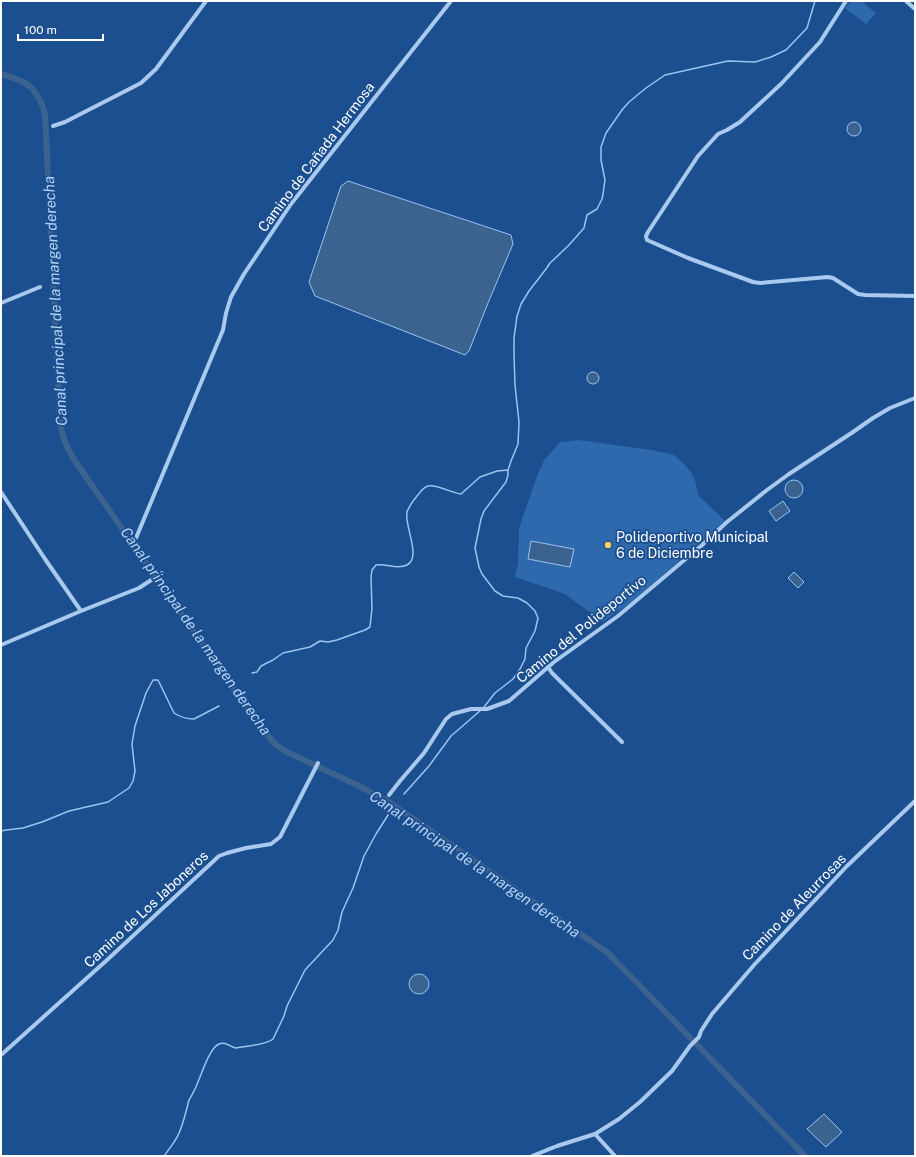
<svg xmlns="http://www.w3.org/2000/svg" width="916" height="1157" font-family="'Public Sans',sans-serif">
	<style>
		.green { fill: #2e69ad }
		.water { fill: #3c6290; stroke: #9cc4f0 }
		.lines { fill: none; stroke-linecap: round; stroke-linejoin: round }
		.stream { stroke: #9cc4f0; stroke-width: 1.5 }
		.canal { stroke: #3c6290; stroke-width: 6 }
		.minor { stroke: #a9c9ee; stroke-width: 4 }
		.poi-dot { fill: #ffd166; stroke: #1b4f8f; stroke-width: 1.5 }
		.labels { text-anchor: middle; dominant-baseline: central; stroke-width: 3.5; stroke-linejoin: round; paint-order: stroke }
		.street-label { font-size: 14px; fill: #fff; stroke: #1b4f8f }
		.poi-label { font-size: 14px; fill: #fff; stroke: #1b4f8f; text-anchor: start }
		.water-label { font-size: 15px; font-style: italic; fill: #b5d3f5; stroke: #1b4f8f }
	</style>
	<rect width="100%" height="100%" fill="#1b4f8f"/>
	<path class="green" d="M851,1H861L876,13L866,24L845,8Z
		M578,440L652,450L674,455L684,464L690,471L695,480L698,494L701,498L725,521L633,601L603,622L565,594L515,577L518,563L519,528L539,471L545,459L560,442Z"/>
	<path class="water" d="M847 129a7 7 0 1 1 14 0a7 7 0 1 1-14 0Z
		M348,181L511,235L513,244L488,303L469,351L465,355L315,296L309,282L341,186Z
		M587 378a6 6 0 1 1 12 0a6 6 0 1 1-12 0Z
		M785 489a9 9 0 1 1 18 0a9 9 0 1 1-18 0Z
		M783,501L790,511L776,521L769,511Z
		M531,541L574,549L570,567L528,559Z
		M794,572L804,582L798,588L788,578Z
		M409 984a10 10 0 1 1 20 0a10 10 0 1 1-20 0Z
		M824,1114L842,1132L826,1147L807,1129Z"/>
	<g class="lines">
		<path class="stream" d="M252,673L257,672L261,666L273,660L283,653L310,647L320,641L328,642L337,640L365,630L370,627L372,608L371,577L372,570L376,565C386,563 397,570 407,565C422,557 404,526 407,512C409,506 413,501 417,496C420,493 423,487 428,486C436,484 452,493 461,494L480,477L497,471L508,470
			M484,707L495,693L513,679L520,669L525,659L526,648L535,631L538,618L535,611L527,603L518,598L503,596L495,591L482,574L479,567L475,548L481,519L484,511L506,482L508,475V470L511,461L518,444L519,422L515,385L514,354V338L517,316L521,304L529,291L546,269L550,263L568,246L577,236L584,228L587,215L597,209L602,199L603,194L605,180L601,160V147L606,133L622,110L629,102L646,88L665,75L728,61L755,62L771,57L786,50L807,28L815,1
			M404,794L429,766L451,736L481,710
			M1,831L6,830L23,828L42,822L69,811L108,802L129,788L133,781L135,771L132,744L135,726L146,693L153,680H158L174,713C180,717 187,719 194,719L219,706
			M164,1156C169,1149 176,1141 179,1133C184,1122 186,1111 189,1100C191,1097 193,1093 195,1089C200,1079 209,1048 219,1044C226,1041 230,1047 236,1048C246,1046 266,1045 273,1039L284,1016L287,1006L305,970L333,940L338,930L342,912L353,888L364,856L376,834L388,815"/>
		<path class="canal" d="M1,74C26,81 38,87 45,114L60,420C62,438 67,449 77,464L262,729L276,745L285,751L361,787L386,800L608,953L805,1156"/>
		<path class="minor" d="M846,1L820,42L781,84L740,122L727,130L718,134L698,156L648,232L646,236L647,240L688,258L753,282L760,283L828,277L833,278L858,294L865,295L915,296
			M906,1L915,9
			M53,126L65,122L141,83L156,69L206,1
			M1,303L40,287
			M1,492L45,559L81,611
			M136,538L223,330L226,313L231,297L244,274L291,204L451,1
			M1,645L81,611L139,588L162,573
			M548,667L552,673L622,742
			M389,795L400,781L424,753L446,719L452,714L471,709H487L509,701L554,662L618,616L701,546L727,522L767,490L789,474L853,432L873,418L890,408L915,398
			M1,1055L107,960L219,856L227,853L246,848L271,844L280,837L318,763
			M595,1134L615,1156
			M532,1156L557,1146L595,1134L619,1119L640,1102L672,1071L690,1046L699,1037L701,1031L712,1014L754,965L847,866L915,801"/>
	</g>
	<circle class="poi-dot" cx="608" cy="545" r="4"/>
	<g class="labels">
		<g class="street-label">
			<text transform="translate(316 157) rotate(-53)">Camino de Cañada Hermosa</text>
			<text transform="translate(581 629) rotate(-39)">Camino del Polideportivo</text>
			<text transform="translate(794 907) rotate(-46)">Camino de Aleurrosas</text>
			<text transform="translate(146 909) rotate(-43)">Camino de Los Jaboneros</text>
		</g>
		<g class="poi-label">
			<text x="616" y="537">Polideportivo Municipal<tspan x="616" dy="16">6 de Diciembre</tspan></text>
		</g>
		<g class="water-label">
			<text transform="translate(55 301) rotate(-93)">Canal principal de la margen derecha</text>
			<text transform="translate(196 631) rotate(55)">Canal principal de la margen derecha</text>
			<text transform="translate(475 864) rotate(34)">Canal principal de la margen derecha</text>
		</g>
	</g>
	<rect width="916" height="1157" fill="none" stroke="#ffffff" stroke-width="4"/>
	<path d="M18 34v6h85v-6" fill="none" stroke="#ffffff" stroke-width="2"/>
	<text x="24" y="34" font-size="12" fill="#ffffff" stroke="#1b4f8f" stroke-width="3" paint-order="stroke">100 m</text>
</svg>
